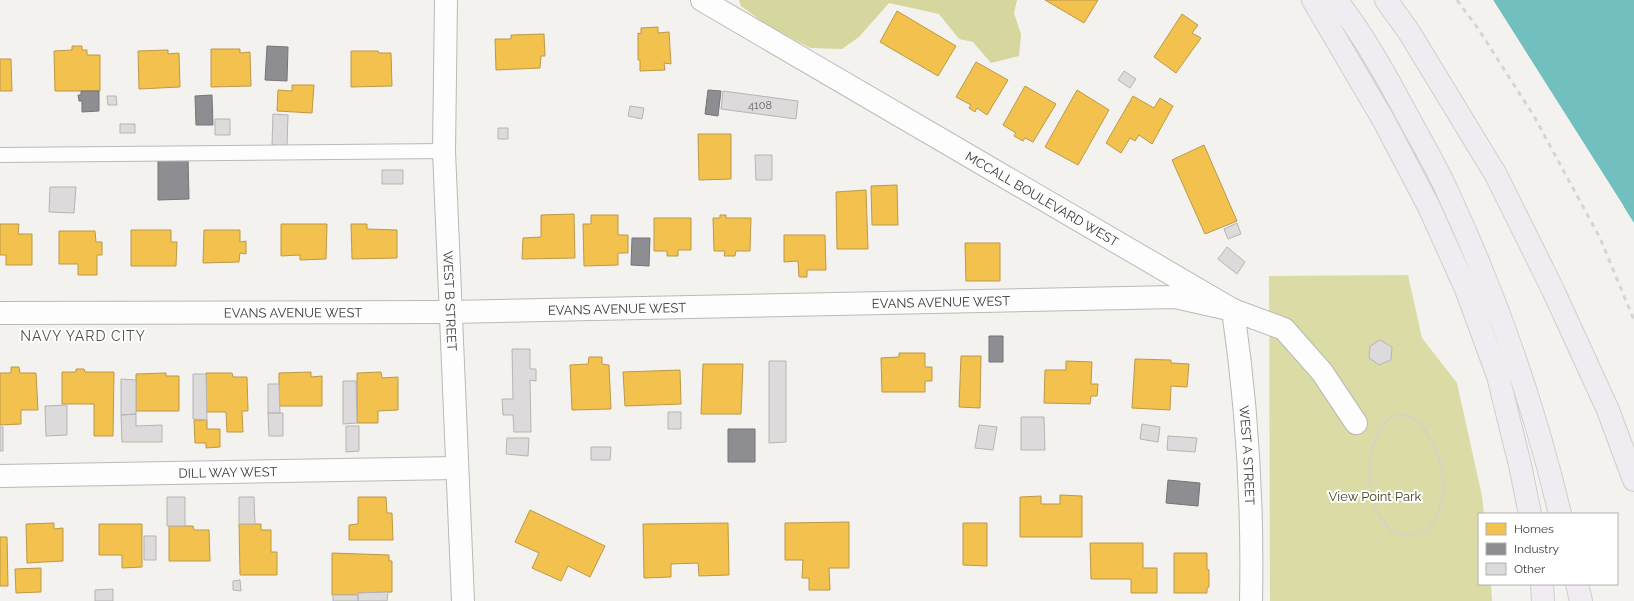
<svg xmlns="http://www.w3.org/2000/svg" width="1634" height="601" font-family="Raleway,sans-serif">
	<style>
		.green { fill: #dbdba6 }
		.forest { fill: #d6d69f }
		.water { fill: #71bfbf }
		.pier { fill: #f4f2ef }
		.homes { fill: #f2c14e; stroke: #bc9948 }
		.industry { fill: #8d8d92; stroke: #757578 }
		.building { fill: #dcdada; stroke: #b6b5b4 }
		.lines { fill: none; stroke-linecap: round; stroke-linejoin: round }
		.lane-casing { stroke: #bab9b7; stroke-width: 16 }
		.street-casing { stroke: #bab9b7; stroke-width: 24 }
		.highway-casing { stroke: #d0cfce; stroke-width: 24 }
		.path { stroke: #d2d1d0; stroke-width: 2.5; stroke-dasharray: 3 2; stroke-linecap: butt }
		.lane { stroke: #fdfdfd; stroke-width: 14 }
		.street { stroke: #fdfdfd; stroke-width: 22 }
		.highway { stroke: #f1ebf2; stroke-width: 22 }
		.rail { stroke: #d5d5d5; stroke-width: 3; stroke-dasharray: 5 5; stroke-linecap: butt }
		.labels { text-anchor: middle; dominant-baseline: central; stroke-width: 4; stroke-linejoin: round; paint-order: stroke }
		.number-label { font-size: 11px; fill: #666463 }
		.street-label { font-size: 13px; fill: #3d3c3a; stroke: #fff }
		.park-label { font-size: 13px; fill: #44451b; stroke: #fff }
		.neighbourhood-label { font-size: 14px; letter-spacing: 1px; fill: #504e4b; stroke: #fff }
	</style>
	<rect width="100%" height="100%" fill="#f4f2ef"/>
	<path class="green" d="M1408,275L1422,338L1457,383L1482,496L1484,514H1479V584H1491L1492,601H1270L1269,276Z"/>
	<path class="forest" d="M739,0H1017L1014,13L1021,34L1019,56L991,63L973,42L959,39L939,14L889,3L859,37L842,49L810,48L770,27L741,6Z"/>
	<path class="water" d="M1493,0H1634V232L1623,205Z"/>
	<path class="pier" d="M1491,0H1493L1634,223V234L1632,233L1621,206Z"/>
	<path class="homes" d="M1045,0H1098L1084,23Z
		M897,11L956,46L938,76L880,42Z
		M1182,14L1198,25L1192,33L1201,38L1176,73L1154,57Z
		M658,27V33L669,32L671,64L664,63L665,70L640,71V60H638V33L641,34V28Z
		M544,34L545,56H541L540,68L496,70L495,39H511V35Z
		M72,46H82V50H87V55H100V91H55L54,51L72,50Z
		M211,49H240V53L250,52L251,86L211,87Z
		M168,50V54L179,53L180,87L139,89L138,51Z
		M351,51H378L379,53H391L392,86L351,87Z
		M0,59H11L12,91H0Z
		M976,62L1008,80L987,115L977,108L975,112L969,108L971,105L956,97Z
		M292,85H314L312,113L277,111L278,90L292,91Z
		M1025,86L1056,104L1033,142L1025,138L1023,141L1014,136L1016,133L1003,125Z
		M1077,90L1109,110L1078,165L1045,147Z
		M1133,96L1154,108L1160,98L1173,106L1152,144L1139,135L1135,141L1130,138L1121,153L1106,143Z
		M698,134H731V179L699,180Z
		M1204,145L1237,221L1205,234L1172,160Z
		M897,185L898,225H872L871,186Z
		M866,190L868,249H837L836,192Z
		M574,214L575,258L522,259L523,238L541,237V215Z
		M591,215H618V235H628V253H618V265L584,266L583,224H591Z
		M720,215H726V218H751L750,251H736L735,256H724L725,251H714L713,218H720Z
		M654,218H691V250H678V256H667V251H654Z
		M0,224H19L18,234H32V265H6V255H0Z
		M281,224H327L326,259L300,260V255L281,256Z
		M351,224H367V229L397,230V258L352,259Z
		M131,230H171V242H177L176,266H131Z
		M204,230H240V242L246,241V254L240,253L239,262L203,263Z
		M59,231H95L96,242H102V255H97V275H78V264H59Z
		M784,235H825L826,270H807V277H799L798,261L784,262Z
		M965,243H1000V281H966Z
		M899,353H925V367H932V381H925V392H882L881,358L899,357Z
		M961,356H981L980,408L959,407Z
		M589,357H602V364L609,365L611,409L572,410L570,365L588,364Z
		M1135,359L1171,360V363L1189,364L1187,387L1171,386L1170,410L1132,408Z
		M1066,361L1092,362L1091,384H1098L1097,396H1091L1090,404L1044,403L1045,370H1066Z
		M703,364H743L741,414H701Z
		M11,367H19L20,373H36L38,410H21V424L0,425V373H11Z
		M76,369H84L85,372H114L113,436H94V404H62V372H76Z
		M680,370L681,404L625,406L623,372Z
		M311,372V377L322,376V406H279V373Z
		M381,372L382,378L398,377V410L378,411V423H357V373Z
		M166,373V376H179V411H136V374Z
		M206,373H232L233,377H247L248,411H242L243,432H227L226,412H206Z
		M194,420H207V429H220V447L206,448V443H195Z
		M1060,495L1082,496V537H1020V497L1041,496V504H1060Z
		M358,497H386L387,513H392L393,540H349V525L358,524Z
		M530,510L605,546L590,577L568,566L561,581L532,568L539,553L515,542Z
		M849,522V568H829L830,590H809V578H802L803,560H785V523Z
		M54,523V529L63,528V561L27,563L26,524Z
		M728,523L729,575L699,576L698,563L671,564V577L644,578L643,524Z
		M963,523H987V566L963,565Z
		M99,524H142V567L122,568V555H99Z
		M239,524H261V530H271V552H277V575H240Z
		M169,526H193L194,530H209L210,561H169Z
		M0,537H7L8,586H0Z
		M1090,543H1143V568H1157V593H1131V579H1091Z
		M332,553L389,555V561H392V592L358,593V595H332Z
		M1174,553H1207V569L1209,570V587L1207,588V593H1174Z
		M41,568V592L16,593L15,569Z"/>
	<path class="industry" d="M267,46L288,47L287,81L265,80Z
		M708,90L721,91L718,116L705,114Z
		M81,91H99V111L82,112V101H79L78,95H81Z
		M212,95L213,125H196L195,96Z
		M158,157H188L189,199L158,200Z
		M632,238H650L649,266L631,265Z
		M989,336H1003V362H989Z
		M728,429H755V462H728Z
		M1168,480L1200,483L1198,506L1166,503Z"/>
	<path class="building" d="M1124,71L1136,79L1130,88L1118,80Z
		M723,91L798,101L796,119L721,109Z
		M107,96H116L117,105H108Z
		M630,106L644,108L642,119L628,116Z
		M273,114L288,115L287,146L272,145Z
		M215,119H230V135H215Z
		M120,124H135V133H120Z
		M498,128H508V139H498Z
		M755,155H772V180H756Z
		M382,170H403V184H382Z
		M50,187H76L74,213L49,212Z
		M1237,223L1241,234L1228,239L1224,229Z
		M1227,247L1245,262L1237,274L1218,259Z
		M1380,340L1392,347L1391,360L1379,365L1369,358L1370,346Z
		M512,349H530V369H536V381L530,380L531,432H514L513,415H503L502,399H513Z
		M769,361H786V442L769,443Z
		M193,374H206L207,420L193,419Z
		M121,379L136,380V414L121,415Z
		M343,381H356L357,423L343,424Z
		M268,384H279L280,413H268Z
		M67,405V435L46,436L45,406Z
		M668,412H681V429H668Z
		M268,413H283V436H269Z
		M136,414V426L162,425V442H122L121,415Z
		M1021,417H1044L1045,450H1021Z
		M1142,424L1160,427L1158,442L1140,439Z
		M979,425L997,427L993,450L975,448Z
		M346,426H359V451L346,452Z
		M0,427H3V451H0Z
		M1168,436L1197,438L1195,452L1167,450Z
		M507,438H529L528,456L506,454Z
		M591,447H611L610,460H591Z
		M167,497H185V526H167Z
		M239,497H254L255,524H239Z
		M144,536H156V560H144Z
		M240,580L241,591L233,590V581Z
		M113,589V601H95V590Z
		M388,592L387,601H358V593Z
		M333,595H358V601H333Z"/>
	<g class="lines">
		<defs>
			<path id="lane" d="M0,155L444,151"/>
			<g id="street">
				<path id="s1" d="M446,0L444,151L463,601"/>
				<path id="s2" d="M702,0L1233,310L1284,329L1322,372L1356,423"/>
				<path id="s3" d="M1233,310C1247,406 1253,504 1251,601"/>
				<path id="s4" d="M0,313L451,312L1175,297L1233,310"/>
				<path id="s5" d="M0,476L456,468"/>
			</g>
			<path id="highway" d="M1313,0L1384,121L1429,207L1466,289L1498,376L1520,465L1530,514
				M1336,0C1365,36 1391,85 1413,126C1425,148 1438,170 1448,193C1496,296 1534,404 1560,514
				M1386,0L1409,32L1496,175L1553,290L1608,410L1634,480
				M1542,584L1543,601
				M1577,584L1581,601"/>
		</defs>
		<use href="#lane" class="lane-casing"/>
		<use href="#street" class="street-casing"/>
		<use href="#highway" class="highway-casing"/>
		<path class="path" d="M1399,415C1402,415 1406,415 1408,416C1414,418 1418,423 1422,427C1442,451 1450,487 1437,515C1433,524 1428,531 1418,534C1365,547 1356,448 1388,420C1391,417 1396,416 1399,415Z"/>
		<use href="#lane" class="lane"/>
		<use href="#street" class="street"/>
		<use href="#highway" class="highway"/>
		<path class="rail" d="M1457,0L1479,30L1535,118L1600,238L1634,320"/>
	</g>
	<g class="labels">
		<g class="number-label">
			<text x="760" y="105">4108</text>
		</g>
		<g class="street-label">
			<text stroke="none"><textPath href="#s2" startOffset="394">MCCALL BOULEVARD WEST</textPath></text>
			<text stroke="none"><textPath href="#s1" startOffset="301">WEST B STREET</textPath></text>
			<text stroke="none"><textPath href="#s4" startOffset="941">EVANS AVENUE WEST</textPath></text>
			<text stroke="none"><textPath href="#s4" startOffset="617">EVANS AVENUE WEST</textPath></text>
			<text stroke="none"><textPath href="#s4" startOffset="293">EVANS AVENUE WEST</textPath></text>
			<text stroke="none"><textPath href="#s3" startOffset="146">WEST A STREET</textPath></text>
			<text stroke="none"><textPath href="#s5" startOffset="228">DILL WAY WEST</textPath></text>
		</g>
		<g class="park-label">
			<text x="1375" y="496">View Point Park</text>
		</g>
		<g class="neighbourhood-label">
			<text x="83" y="336">NAVY YARD CITY</text>
		</g>
	</g>
	<rect x="1478" y="513" width="140" height="72" fill="#ffffff" stroke="#b1b1b0"/>
	<rect x="1486" y="523" width="20" height="12" fill="#f2c14e" stroke="#b1b1b0"/>
	<text x="1514" y="533" font-size="12" fill="#3d3c3a">Homes</text>
	<rect x="1486" y="543" width="20" height="12" fill="#8d8d92" stroke="#b1b1b0"/>
	<text x="1514" y="553" font-size="12" fill="#3d3c3a">Industry</text>
	<rect x="1486" y="563" width="20" height="12" fill="#dcdada" stroke="#b1b1b0"/>
	<text x="1514" y="573" font-size="12" fill="#3d3c3a">Other</text>
</svg>
